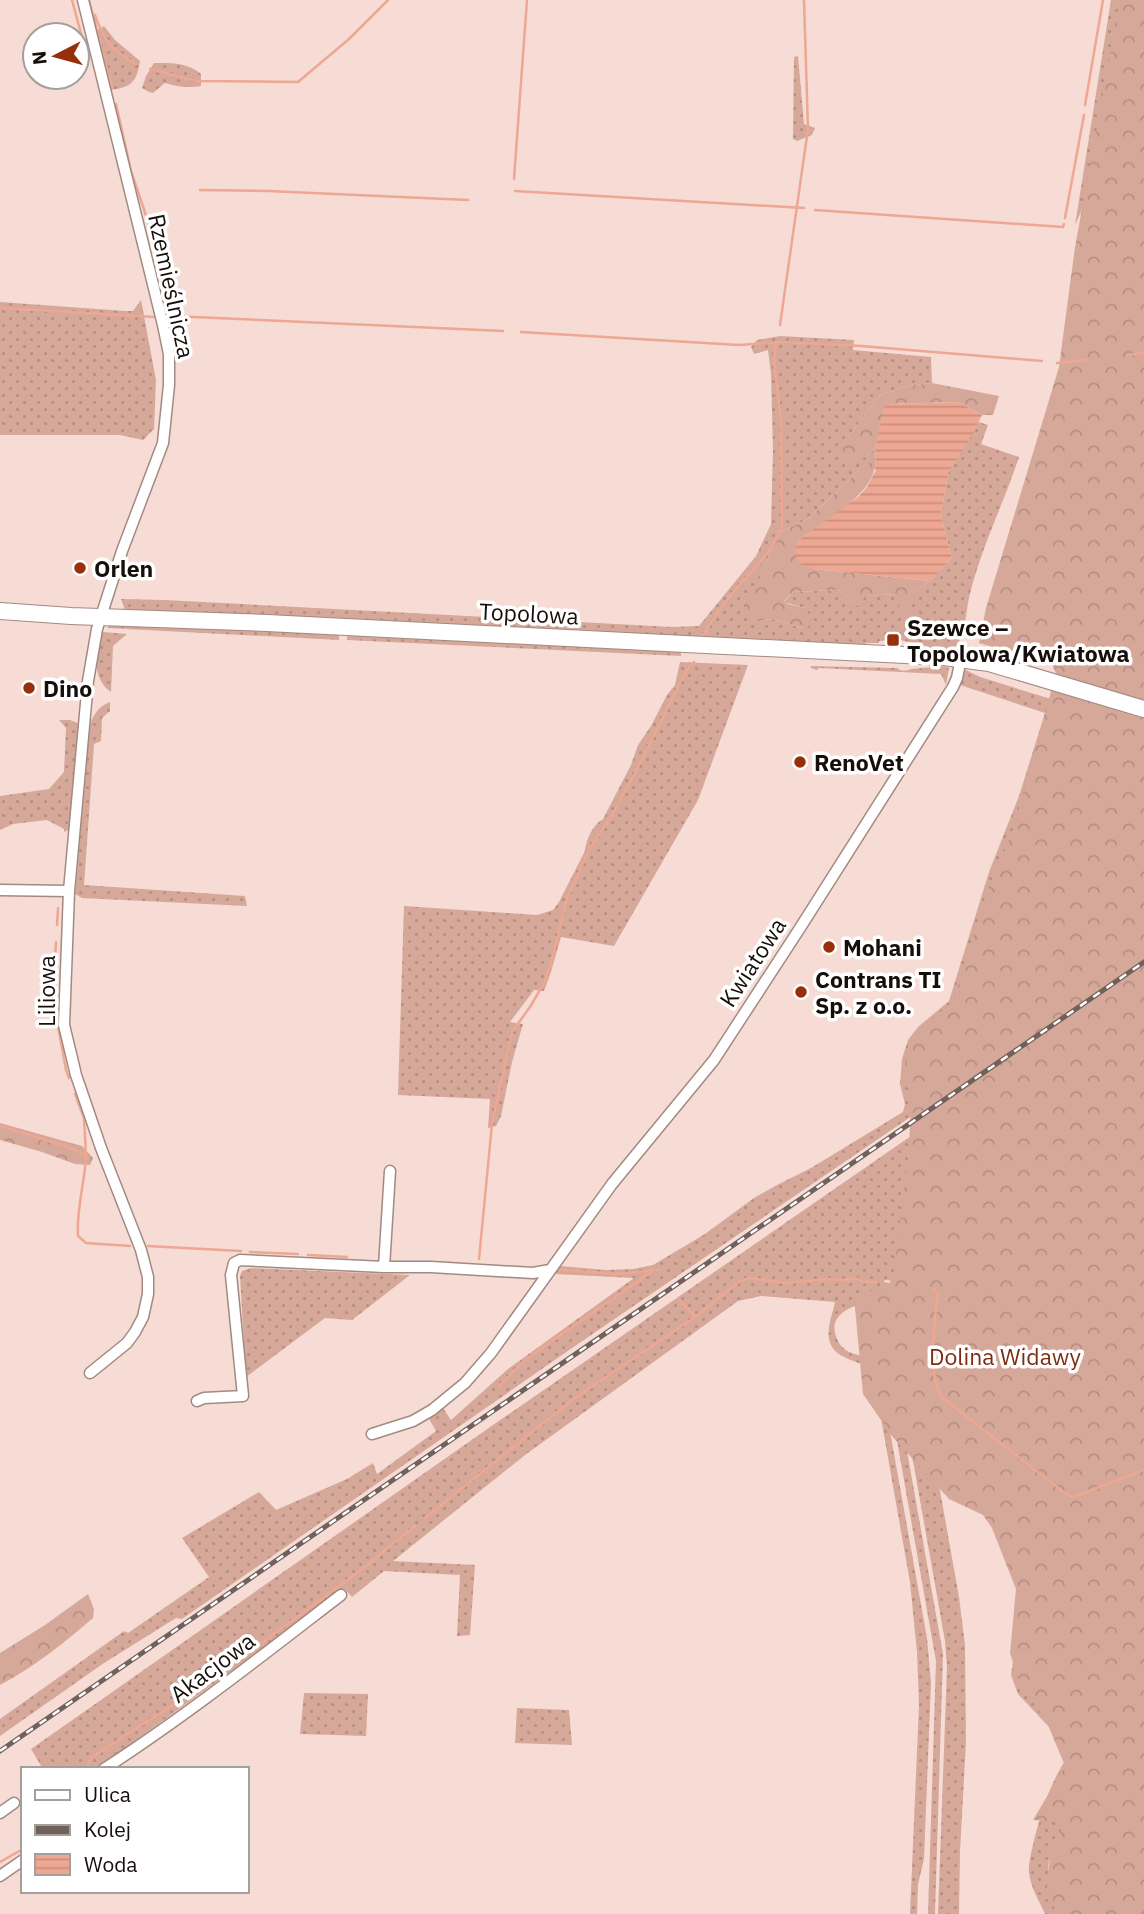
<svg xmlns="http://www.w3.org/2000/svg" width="1144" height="1914" font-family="'IBM Plex Sans',sans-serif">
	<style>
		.grass { fill: url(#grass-dots) }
		.forest { fill: url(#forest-crowns) }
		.water { fill: url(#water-rules) }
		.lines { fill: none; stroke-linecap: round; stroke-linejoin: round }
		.stream { stroke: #eda792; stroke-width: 2.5 }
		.minor-casing { stroke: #a28a82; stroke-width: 13 }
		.secondary-casing { stroke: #a28a82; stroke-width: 18 }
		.minor { stroke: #fff; stroke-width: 10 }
		.secondary { stroke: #fff; stroke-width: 16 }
		.rail-casing { stroke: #70615c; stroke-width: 5 }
		.rail { stroke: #fff; stroke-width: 2.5; stroke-dasharray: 8; stroke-linecap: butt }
		.poi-dot { fill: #97300a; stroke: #fff; stroke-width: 2.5 }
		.labels { text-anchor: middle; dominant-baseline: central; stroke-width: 7; stroke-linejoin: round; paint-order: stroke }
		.street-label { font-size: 23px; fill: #160e0b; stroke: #fff }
		.poi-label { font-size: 23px; font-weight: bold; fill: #160e0b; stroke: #fff; text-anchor: start }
		.park-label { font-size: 23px; fill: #7d2c12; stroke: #fff }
	</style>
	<defs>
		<pattern id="grass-dots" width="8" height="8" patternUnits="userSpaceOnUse" patternTransform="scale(1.75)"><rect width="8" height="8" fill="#d6a899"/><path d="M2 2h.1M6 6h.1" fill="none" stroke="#b78f82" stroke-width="1.8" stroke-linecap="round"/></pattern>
		<pattern id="forest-crowns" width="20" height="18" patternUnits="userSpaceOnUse" patternTransform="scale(1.75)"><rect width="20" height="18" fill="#d6a899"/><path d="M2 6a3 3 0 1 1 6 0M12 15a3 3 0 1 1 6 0" fill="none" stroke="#b78f82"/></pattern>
		<pattern id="water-rules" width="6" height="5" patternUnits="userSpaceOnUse" patternTransform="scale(1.75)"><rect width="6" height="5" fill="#eda792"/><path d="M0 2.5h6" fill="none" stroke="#ca8f7d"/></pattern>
	</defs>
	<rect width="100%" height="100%" fill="#f6dcd4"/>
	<path class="grass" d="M1111,0H1122L1090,192L1075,225Z
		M104,26L115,40L140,61C137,82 131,88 109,90L93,33Z
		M798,56L804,124L815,128L812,135L797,141L793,139L794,57Z
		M154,63C171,63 187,62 201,74V86C187,88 178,87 165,83L153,93L149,92L142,88L146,76Z
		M141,300L156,380L154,429L143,440L120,435H0V302L125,311H133Z
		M780,336L854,340L853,350L931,357L932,383L908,386L880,395L848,437L866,457L875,448L876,470L866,464L808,519L778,533L765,567L759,621L773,619L801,628L804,608L784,602L793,592L839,590L858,606L865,596L896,594L903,616L914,593L930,581L952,558L941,515L948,473L979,422L988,425L981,444L1019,457C1003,505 980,550 969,598C966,610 965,643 953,648C941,652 908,641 895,639C889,639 885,641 879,641V643H868L854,646L125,610L121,599L165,600L672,627L699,626L756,556L771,524L773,450L771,374L768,350L754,354L751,347L757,340Z
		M112,625L231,630L254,628L339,634V640L107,628Z
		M103,632L127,634L113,646L111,692C92,680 94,650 103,632Z
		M347,634L681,650V656L347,640Z
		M680,662L748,665L698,800L614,946L561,937L550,975L544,991L534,990L510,1022L523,1024L512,1062L501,1116L496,1126L488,1128L490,1099L398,1095L404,906L537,915L553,910L559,902L585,851C586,839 593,825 603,819L631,765L638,745L651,726L667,695L675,685Z
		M811,666L897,668C902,672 906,671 911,669L944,666L949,668L946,685L941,674L819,668L817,670L811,668Z
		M964,669L980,677L1067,704L953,1088L575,1346L182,1619L176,1618L104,1663L0,1736V1719L124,1631L128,1633L209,1577L182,1538L259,1492L276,1510L347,1479L373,1463L377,1474L436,1431L428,1417L443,1408L451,1420L508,1369L634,1278L555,1274L560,1266L606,1270L633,1269L653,1265L705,1234L754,1198L777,1185L811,1168L903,1112L905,1104L900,1084L902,1059L908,1040L918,1027L949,1001L989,872L1019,796L1045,713L960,685Z
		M110,702V711L102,718L101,741L94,744L84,885L245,896L247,906L82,898L75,894L90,724C94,714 99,706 110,702Z
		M59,720H70L80,724L71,829L64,832V829L47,820L13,824L0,830V796L49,789L64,772L66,728Z
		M1144,975V1752L1049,1861C1046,1884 1050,1894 1061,1914H1045C1039,1901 1031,1888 1029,1873C1028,1862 1032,1851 1034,1840C1042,1810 1051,1779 1070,1754L1061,1735L1048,1726L1018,1694L1011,1675L1019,1623L1017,1557L932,1446L959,1597L965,1645L966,1742L960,1852L959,1914H938L947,1667L945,1641L899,1382L909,1151L898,1259L893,1281L885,1280L884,1282L889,1283V1287H893C883,1292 873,1299 863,1303C848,1308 829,1316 836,1336C841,1353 855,1354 870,1358L881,1381L927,1638L931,1682L924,1859L918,1884L917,1914H910L919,1705L917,1652L910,1582L873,1373C862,1362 856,1363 844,1357C819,1345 831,1321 835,1302L761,1296L738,1301L525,1455L393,1561L475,1565L470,1635L457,1636L460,1575L384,1571L352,1597L345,1589L96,1769H43L31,1749L493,1425Z
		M251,1268L410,1275L352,1320L325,1318L246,1377L240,1276L242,1271Z
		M888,1390L899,1406L943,1654L935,1914H928L936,1661Z
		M304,1693L368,1694L366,1736L300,1734Z
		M517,1708L569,1710L572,1745L515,1743Z"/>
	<path class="forest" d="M1120,0H1144V1914H1057L1047,1890V1878L1051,1853L1065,1822L1033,1820L1065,1766L1048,1725L1017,1675L1010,1653L1016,1589L992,1528L983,1515L949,1499L892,1436L863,1394L854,1297L863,1291H884L893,1277L909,1151L911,1095L903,1075L911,1038L954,1000L987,891L1012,833L1056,673L1052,665L979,643L986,608L1059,367L1075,247Z
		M932,383L999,396L993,415H982L959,402L886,404L875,448L866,457L850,463L841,453L848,437L880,395L908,386Z
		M874,462C880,491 818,526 797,541L814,569L930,581L914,593L908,620L903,616L895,594L866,596L858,606L839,590L793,592L784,601L788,604L804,608L813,619L808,627L802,628L773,619L759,621L750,617L745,608L765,567L778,533L808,519L866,464Z
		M0,1123L82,1146L93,1158L90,1165L75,1164L42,1152L0,1140Z
		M88,1594L94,1609L93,1618C64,1643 34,1667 0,1685V1653L45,1625Z"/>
	<path class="water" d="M959,402L982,415L974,432L948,473L941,515L952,558L930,581L814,569L800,564L794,554L797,541L858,497L867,487L876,470L875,448L885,404Z"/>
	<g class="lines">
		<path class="stream" d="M72,0L87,56
			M89,0L112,88
			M95,15C104,41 112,51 136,64
			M150,69L196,81L298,82L349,39L388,0
			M116,104L131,171L156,245L171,316L503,331
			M1085,105L1103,0
			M514,179L527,0
			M200,190L268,191L468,200
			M515,191L804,208
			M815,210L1063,227L1064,224
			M1065,218L1084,115
			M0,308L154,317
			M780,325L808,129L804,0
			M521,332L739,345L780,342L861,346L1042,361
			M1128,355L1144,353
			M1057,363L1085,360
			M702,637C712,621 722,605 734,591C752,570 774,552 782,525L781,422L774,359L776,343
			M57,925L58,908
			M55,998L54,978L56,942
			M56,1015L66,1070L69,1078
			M75,1094L84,1118L86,1155
			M0,1126L65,1146L86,1155C85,1183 76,1209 78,1236L86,1243L130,1246
			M148,1246L241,1251
			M250,1252L298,1254
			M308,1255L347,1257
			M479,1259L492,1124L512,1032L530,1007L544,983L551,964L567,898L590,848L611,817L635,773L685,673L694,662
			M561,1270L618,1274L659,1270
			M933,1289L938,1293C935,1318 926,1378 943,1398L1066,1494L1073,1497L1144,1470
			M680,1301L695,1316
			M498,1387L525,1360L654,1270
			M425,1518L572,1400L695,1317L740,1281L749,1278L785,1283L829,1279L843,1280L856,1278L863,1282H876
			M86,1769L91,1758L214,1678L357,1573L415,1526
			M0,1862L23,1849"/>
		<defs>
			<path id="minor" d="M83,0L163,325L169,354V385L163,443L122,551L97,629L88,681L69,891L64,1025L76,1075L101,1148L141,1250L148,1277V1294L143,1317L135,1332L127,1343L90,1373
				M0,890L69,891
				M384,1267L390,1171
				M197,1401L204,1398L243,1396L231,1275L234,1263L240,1260L384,1267H431L533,1273L550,1270
				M372,1434L413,1421L432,1410L465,1383L491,1353L612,1184L714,1060L800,928L953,687L957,678L961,658
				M104,1769C186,1716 263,1655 341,1595
				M0,1813L14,1803
				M0,1876L23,1860"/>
			<path id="secondary" d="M0,611L71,616L267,623L944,657L989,663L1144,709"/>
		</defs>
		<use href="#minor" class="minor-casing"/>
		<use href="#secondary" class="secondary-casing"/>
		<use href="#minor" class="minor"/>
		<use href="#secondary" class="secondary"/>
		<defs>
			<path id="rail" d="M0,1751L1144,962"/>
		</defs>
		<use href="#rail" class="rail-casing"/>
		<use href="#rail" class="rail"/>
	</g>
	<g class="poi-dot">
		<circle cx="80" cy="568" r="7"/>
		<rect x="886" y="633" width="14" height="14" rx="3.5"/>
		<circle cx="29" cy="688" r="7"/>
		<circle cx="800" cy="762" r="7"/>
		<circle cx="829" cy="947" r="7"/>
		<circle cx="801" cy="992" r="7"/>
	</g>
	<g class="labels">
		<g class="street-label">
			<text transform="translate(172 286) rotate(78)">Rzemieślnicza</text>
			<text transform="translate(529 613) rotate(3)">Topolowa</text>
			<text transform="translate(752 962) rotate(-57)">Kwiatowa</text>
			<text transform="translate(46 991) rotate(-90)">Liliowa</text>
			<text transform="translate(212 1667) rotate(-37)">Akacjowa</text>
		</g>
		<g class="poi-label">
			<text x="94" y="568">Orlen</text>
			<text x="907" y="627">Szewce –<tspan x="907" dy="26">Topolowa/Kwiatowa</tspan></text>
			<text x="43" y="688">Dino</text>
			<text x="814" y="762">RenoVet</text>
			<text x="843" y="947">Mohani</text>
			<text x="815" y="979">Contrans TI<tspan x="815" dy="26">Sp. z o.o.</tspan></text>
		</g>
		<g class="park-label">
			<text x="1005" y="1356">Dolina Widawy</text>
		</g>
	</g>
	<rect x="21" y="1767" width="228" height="126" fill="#ffffff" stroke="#a29f9d" stroke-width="2"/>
	<rect x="35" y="1790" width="35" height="10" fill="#ffffff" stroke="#a29f9d" stroke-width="2"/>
	<text x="84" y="1802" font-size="21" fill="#160e0b">Ulica</text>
	<rect x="35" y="1825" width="35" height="10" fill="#70615c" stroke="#a29f9d" stroke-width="2"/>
	<text x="84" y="1837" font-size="21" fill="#160e0b">Kolej</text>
	<rect x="35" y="1854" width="35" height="21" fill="url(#water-rules)" stroke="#a29f9d" stroke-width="2"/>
	<text x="84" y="1872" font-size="21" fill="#160e0b">Woda</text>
	<g transform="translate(56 56) rotate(264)"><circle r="33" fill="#ffffff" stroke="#a29f9d" stroke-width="2"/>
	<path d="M0-5L12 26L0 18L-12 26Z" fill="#97300a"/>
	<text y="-10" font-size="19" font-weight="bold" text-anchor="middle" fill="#160e0b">N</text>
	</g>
</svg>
